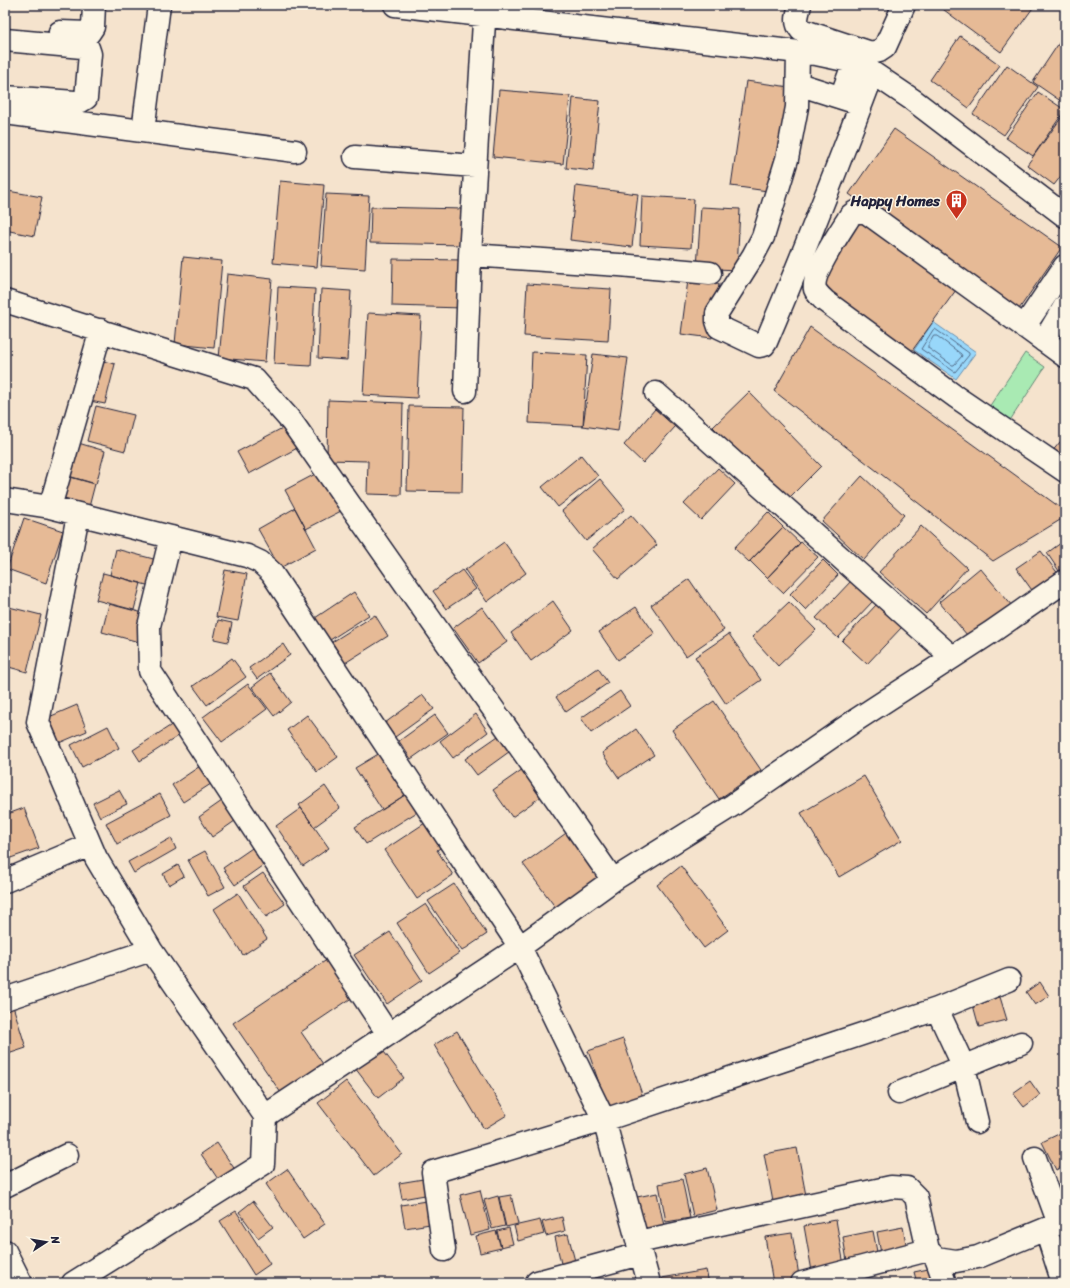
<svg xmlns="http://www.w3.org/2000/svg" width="1070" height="1288" font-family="Sriracha,sans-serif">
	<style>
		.green { fill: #a9eab3; stroke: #668677 }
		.water { fill: #98d7fa; stroke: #698fae }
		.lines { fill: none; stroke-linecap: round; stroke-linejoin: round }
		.shore { stroke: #516a87; stroke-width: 1 }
		.building { fill: #e6ba96; stroke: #22223b }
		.minor-casing { stroke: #22223b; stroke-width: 25 }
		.minor { stroke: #fcf5e5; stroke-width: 22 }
		.labels { text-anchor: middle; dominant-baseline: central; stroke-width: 3; stroke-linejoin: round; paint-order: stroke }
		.poi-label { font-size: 15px; font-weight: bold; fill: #22223b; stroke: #fcf5e5; text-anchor: end }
	</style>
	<rect width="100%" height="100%" fill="#f5e3cd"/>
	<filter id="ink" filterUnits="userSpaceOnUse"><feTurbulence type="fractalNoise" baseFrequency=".025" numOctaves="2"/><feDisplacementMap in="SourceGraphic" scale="8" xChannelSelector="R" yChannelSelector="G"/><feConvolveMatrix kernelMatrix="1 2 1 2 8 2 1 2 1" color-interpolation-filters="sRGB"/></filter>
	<g filter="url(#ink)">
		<path class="green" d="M1025,353L1045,367L1007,425L987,410Z"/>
		<path class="water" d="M933,322L976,352L956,379L914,350Z"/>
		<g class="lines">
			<path class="shore" d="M935,329L969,353V355L955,372L921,349L933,330Z
				M934,336H937L961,354L962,356L954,365H952L928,348V346Z"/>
		</g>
		<path class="building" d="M941,5H1035L1001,52L940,7Z
			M1065,34V104L1033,82Z
			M960,36L1000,65L969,108L930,80Z
			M1007,65L1038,87L1004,135L973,114Z
			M746,81L790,87L775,192L731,186Z
			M499,90L570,96L563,164L493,157Z
			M1038,92L1065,110L1033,156L1006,138Z
			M573,98L600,101L593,171L566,168Z
			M1064,114L1065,171L1054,185L1027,165Z
			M894,129L1062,247L1017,312L849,194Z
			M280,181L324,185L317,267L273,263Z
			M576,186L638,194L632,247L570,240Z
			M8,191L42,197L34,236L5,230V204Z
			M326,194L369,196L365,269L321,266Z
			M642,196L694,199L691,248L640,245Z
			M371,207L464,209L463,245L370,243Z
			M701,207L740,209L737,270L697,268Z
			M861,217L956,290L909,355L819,283Z
			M183,257L222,261L214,348L175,344Z
			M393,259L464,260L463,308L392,306Z
			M227,274L272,279L265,362L219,358Z
			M688,280L719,284L712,338L681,334Z
			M527,284L611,289L608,341L524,336Z
			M278,287L315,289L311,366L274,364Z
			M321,289L351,291L347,360L318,358Z
			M368,313L421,316L417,398L363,395Z
			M1065,322V349L1054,341Z
			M810,327L1065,511V517L993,561L774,391Z
			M532,352L587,355L583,426L529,423Z
			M593,354L628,358L618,431L583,426Z
			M99,360L115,364L105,404L90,401Z
			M749,392L821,466L786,501L713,427Z
			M328,400L403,403L401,495L367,494L368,461L327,460Z
			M96,406L134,415L125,451L87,441Z
			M409,406L464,407L462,492L407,491Z
			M655,409L675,427L643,463L624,445Z
			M290,424L301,446L249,474L237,452Z
			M1065,436V463L1051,453Z
			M75,442L105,451L96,484L65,475Z
			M581,455L598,476L558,507L542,487Z
			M718,468L735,484L701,520L684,504Z
			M323,470L343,510L306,529L285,490Z
			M63,475L95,484L89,507L56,498Z
			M862,476L904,515L864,560L822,521Z
			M600,479L625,509L586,541L562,511Z
			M295,508L316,548L280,568L258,529Z
			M768,512L783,527L749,562L734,548Z
			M631,515L657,545L618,579L592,549Z
			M24,518L63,531L46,583L7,569Z
			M921,526L967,568L926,614L879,572Z
			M783,527L800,543L767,578L750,561Z
			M1065,540V571L1061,574L1047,553Z
			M504,542L526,573L487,602L465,570Z
			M801,542L818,557L783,593L767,578Z
			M116,549L161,561L154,587L110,575Z
			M1041,551L1059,575L1034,593L1016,568Z
			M823,560L838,575L806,610L790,594Z
			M980,568L1013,607L973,642L939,602Z
			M225,570L247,574L238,621L216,617Z
			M462,570L476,589L446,609L433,591Z
			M103,573L141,583L134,610L96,600Z
			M689,579L724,630L686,656L651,605Z
			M852,580L873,601L838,638L816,618Z
			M354,592L369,615L330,640L315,618Z
			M553,601L573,630L531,661L511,633Z
			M789,602L816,630L778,666L752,637Z
			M109,604L147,614L139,642L102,632Z
			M877,604L902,627L867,664L842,641Z
			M5,606L41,615L27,672L5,666Z
			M482,607L507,642L478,663L453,628Z
			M636,607L655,634L618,660L599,632Z
			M375,615L388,636L345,663L332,642Z
			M218,620L232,623L228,642L214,639Z
			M729,634L761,680L726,704L695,657Z
			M283,644L290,655L257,679L249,668Z
			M232,658L246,677L207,705L193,686Z
			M598,668L608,683L566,712L556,697Z
			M270,673L291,702L274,716L252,687Z
			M248,684L267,709L222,742L203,717Z
			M620,691L630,706L591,733L581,718Z
			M423,695L434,709L395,737L385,723Z
			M714,701L761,770L719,799L672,730Z
			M77,705L87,731L59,743L49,717Z
			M476,714L488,732L453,758L440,741Z
			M307,715L338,757L317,772L287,730Z
			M435,715L448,733L411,759L399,741Z
			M173,724L180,735L140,761L133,750Z
			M108,726L119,748L82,767L71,745Z
			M636,729L654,755L619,778L602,753Z
			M501,734L513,749L477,775L465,759Z
			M385,750L411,791L382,810L355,768Z
			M206,762L217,780L183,802L172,785Z
			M523,769L542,796L512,817L493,790Z
			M864,776L902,840L839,877L801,813Z
			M325,786L340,808L314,827L299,805Z
			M119,790L127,804L100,817L93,803Z
			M411,791L422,809L366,844L355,827Z
			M160,794L171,815L117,844L106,823Z
			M229,796L242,816L212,837L199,817Z
			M24,808L39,848L5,860V815Z
			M301,808L329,848L303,866L276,826Z
			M431,819L447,844L437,850L453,875L417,899L384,850Z
			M569,831L601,876L556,908L523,864Z
			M171,838L176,849L134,873L128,862Z
			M258,844L269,861L235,885L223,868Z
			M205,851L225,887L208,896L188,860Z
			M178,865L184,876L169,885L163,874Z
			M681,866L728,930L704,948L657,885Z
			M263,873L285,904L266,917L244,886Z
			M454,884L487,934L462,951L428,901Z
			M238,893L267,939L243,955L214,909Z
			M426,904L459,953L429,973L397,923Z
			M390,932L422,980L387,1004L354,955Z
			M334,955L359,993L301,1032L323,1064L281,1093L233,1023Z
			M1040,982L1049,996L1035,1005L1026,992Z
			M1000,997L1007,1020L979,1027L973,1005Z
			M13,1006L26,1048L5,1055V1008Z
			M457,1031L507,1115L484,1129L434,1045Z
			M623,1039L644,1100L609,1112L588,1051Z
			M381,1048L404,1078L378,1098L355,1068Z
			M346,1081L402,1154L374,1176L318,1103Z
			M1030,1081L1040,1095L1024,1107L1013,1093Z
			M1065,1131V1165L1056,1170L1042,1142Z
			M217,1143L238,1174L222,1185L201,1154Z
			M797,1148L807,1201L774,1207L764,1154Z
			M707,1168L717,1210L693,1216L684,1174Z
			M287,1169L325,1224L303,1239L266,1184Z
			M423,1179L425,1195L402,1199L399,1183Z
			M682,1179L690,1218L666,1222L659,1184Z
			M480,1190L490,1230L470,1235L460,1195Z
			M657,1193L664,1226L643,1230L637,1197Z
			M511,1195L518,1224L506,1227L499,1197Z
			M498,1196L505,1226L492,1229L484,1200Z
			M253,1201L273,1227L258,1238L239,1212Z
			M426,1201L430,1224L405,1228L401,1205Z
			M236,1211L270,1264L254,1275L220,1221Z
			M562,1217L565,1231L546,1236L542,1222Z
			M540,1220L544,1234L518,1241L514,1226Z
			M836,1220L845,1271L813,1277L804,1226Z
			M903,1227L908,1255L882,1259L877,1232Z
			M509,1228L513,1244L501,1247L497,1231Z
			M496,1231L501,1248L480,1253L476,1236Z
			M873,1231L879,1262L848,1267L843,1237Z
			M792,1233L800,1282L773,1283L765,1237Z
			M568,1234L576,1265L562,1268L555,1237Z
			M933,1268L937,1283H917L914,1272Z
			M706,1270L709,1283H663L662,1278Z"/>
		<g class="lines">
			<defs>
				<path id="minor" d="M395,5L816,54L854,62L873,73L913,100L1065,216
					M485,5L470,255L619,265L710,273
					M800,5C798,14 794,22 801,30L871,53L879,51L885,47L904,5
					M60,32L89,33L93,27L94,5
					M5,40L82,47L88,48L90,54L86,98L81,101L75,102L5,97
					M798,52L797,107L787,159L763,237L753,256L717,313V321L719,327L759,346L764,345L766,342C804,253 839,163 873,73
					M798,84L861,104
					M841,97L854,62
					M5,113L295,151
					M143,131L159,5
					M355,157L475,166
					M5,301L254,379L292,422L613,880
					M1024,327L1065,266
					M1044,341L1065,306
					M1065,356L866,212H855L850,216C842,229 811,274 815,289C817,294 821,297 825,301L956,397L1065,471
					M465,391L470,255
					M656,393L952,657
					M5,500L50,507L247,556L260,562L271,572L520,947L604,1120L649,1283
					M50,507L101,330
					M78,515L38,722L96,858L151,950L265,1116
					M171,537L149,626L150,671L388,1034
					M5,881L90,845
					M5,999L151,950
					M937,1009L964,1067L977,1122
					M899,1093L1021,1043
					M1035,1158L1059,1224
					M5,1186L67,1155
					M1046,1230L1063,1283
					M638,1242L891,1187L907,1188L916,1197L928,1250L936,1258L956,1261L978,1257L1065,1221
					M444,1250L433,1172L604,1120L937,1009L1009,980
					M5,1251L21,1283
					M936,1258L945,1283
					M537,1282L640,1254
					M73,1283L263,1164L265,1116L520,947L613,880L733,805L856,720L990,633L1065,581
					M802,1283L928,1250"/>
			</defs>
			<use href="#minor" class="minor-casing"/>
			<use href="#minor" class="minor"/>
		</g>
	</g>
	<defs>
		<symbol id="building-pin" viewBox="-11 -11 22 30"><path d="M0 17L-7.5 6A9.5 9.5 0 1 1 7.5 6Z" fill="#c8321e" stroke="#fcf5e5"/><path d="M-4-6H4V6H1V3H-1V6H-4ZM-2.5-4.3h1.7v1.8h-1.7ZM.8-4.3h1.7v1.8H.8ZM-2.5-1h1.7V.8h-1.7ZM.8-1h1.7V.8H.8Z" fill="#fff"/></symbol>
	</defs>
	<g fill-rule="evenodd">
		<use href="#building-pin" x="944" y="188" width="25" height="34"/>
	</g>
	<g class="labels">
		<g class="poi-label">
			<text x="940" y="201">Happy Homes</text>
		</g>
	</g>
	<rect width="1070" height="1288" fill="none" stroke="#fcf5e5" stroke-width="20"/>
	<rect x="10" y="10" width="1050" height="1268" fill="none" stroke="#22223b" stroke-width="1.5" filter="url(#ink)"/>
	<g transform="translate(46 1242) rotate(78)" stroke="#fcf5e5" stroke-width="3" paint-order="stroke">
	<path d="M0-3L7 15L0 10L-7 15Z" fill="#22223b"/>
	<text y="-6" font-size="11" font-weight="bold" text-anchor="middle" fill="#22223b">N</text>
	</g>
</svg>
